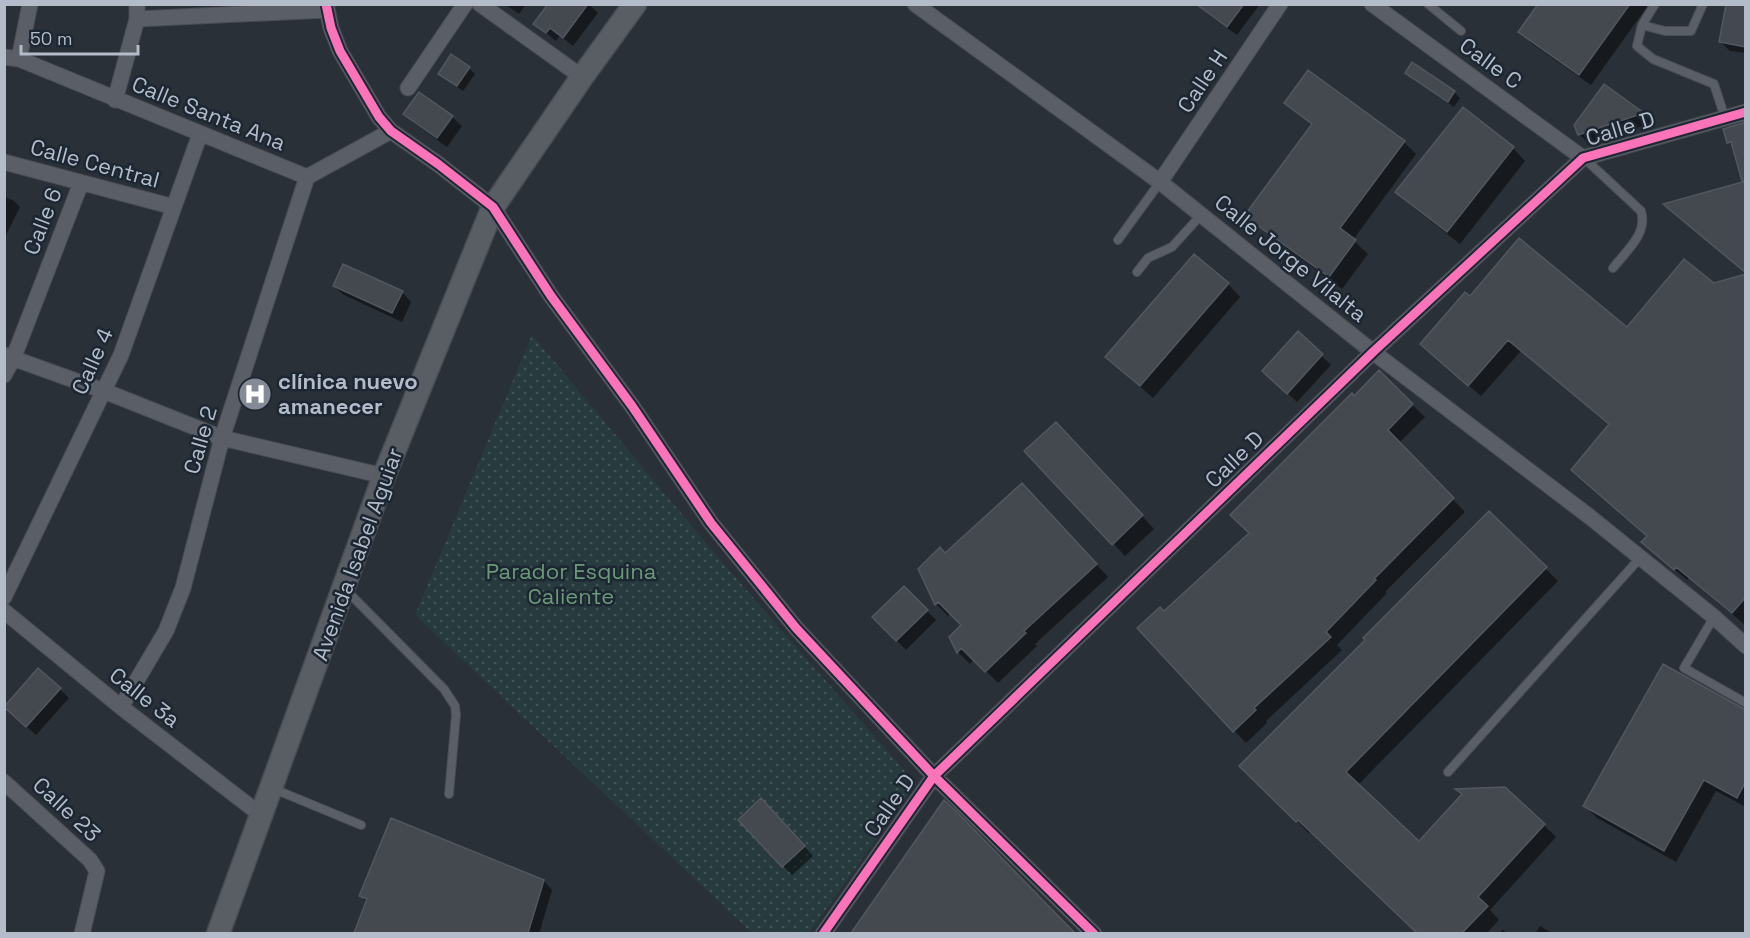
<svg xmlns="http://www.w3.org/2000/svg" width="1750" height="938" font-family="'Space Grotesk',sans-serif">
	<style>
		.park { fill: url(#park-dots) }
		.shadow { fill: #0007 }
		.building { fill: #444950; stroke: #52575f; stroke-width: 1.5 }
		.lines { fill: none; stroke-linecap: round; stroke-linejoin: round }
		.service-casing { stroke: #484c53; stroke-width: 10 }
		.minor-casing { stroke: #484c53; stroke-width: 17 }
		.secondary-casing { stroke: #484c53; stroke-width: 25 }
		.service { stroke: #5a5e66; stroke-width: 8 }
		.minor { stroke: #5a5e66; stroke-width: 15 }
		.secondary { stroke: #595d64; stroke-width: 22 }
		.cycleway-casing { stroke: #1d2633; stroke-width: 13 }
		.cycleway { stroke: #fb73b8; stroke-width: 9 }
		.labels { text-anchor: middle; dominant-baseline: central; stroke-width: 5; stroke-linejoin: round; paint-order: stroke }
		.street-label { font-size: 22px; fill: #b4bcc9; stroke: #1d2633 }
		.poi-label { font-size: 22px; font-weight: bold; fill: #b4bcc9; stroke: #1d2633; text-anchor: start }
		.park-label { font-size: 22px; fill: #6b9a76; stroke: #1d2633 }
	</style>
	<defs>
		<pattern id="park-dots" width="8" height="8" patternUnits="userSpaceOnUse" patternTransform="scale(1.5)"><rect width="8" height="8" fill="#273a3e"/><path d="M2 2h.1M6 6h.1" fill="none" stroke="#445559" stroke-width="1.8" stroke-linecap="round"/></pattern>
	</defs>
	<rect width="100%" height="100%" fill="#2a3038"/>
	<path class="park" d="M532,335L716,555L916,784L809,933H752L415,615Z"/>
	<path class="shadow" d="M505,4H526L519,14Z
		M550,4H589L598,13L573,46L560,36L556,41L535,24Z
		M1201,4H1260L1237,35L1209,15L1200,6Z
		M1539,4H1649L1591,85L1531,43L1520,31Z
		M1746,4V53L1730,51L1721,42Z
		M469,68L475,74L463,91L440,74Z
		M1407,73L1454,92L1460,98L1454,107Z
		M1604,86L1643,114L1652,123L1588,143L1579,134Z
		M419,94L452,117L462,126L447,147L414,123L405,114Z
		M1286,103L1404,142L1416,154L1353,240L1368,254L1342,289L1259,228L1246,216L1313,126Z
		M1746,124V273L1666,205L1744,183L1734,147L1728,142Z
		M1513,148L1525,161L1460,244L1410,205L1397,192Z
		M4,196L14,201L20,207L4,239Z
		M1746,276V623L1744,624L1689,578L1687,580L1655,553L1648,537L1573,470L1610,425L1521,351L1481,396L1434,356L1470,298L1627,330L1714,285Z
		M1228,284L1240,297L1153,398L1120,369Z
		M334,286L402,292L411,302L402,322L344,295Z
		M1298,333L1331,365L1297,402L1273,380Z
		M1379,373L1425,417L1399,443L1465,512L1385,592L1387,593L1337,645L1342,650L1266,721L1267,723L1246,743L1139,628L1164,613L1251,533L1354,398Z
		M1068,436L1154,529L1125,556L1113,543Z
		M1034,497L1108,577L1035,644L1037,646L998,683L974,659L970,664L958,652L963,625L951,613L948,616L936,604L945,555Z
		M1489,513L1558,581L1358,785L1420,843L1463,795L1544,825L1556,837L1490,910L1499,920L1486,934H1419L1311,831L1309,833L1241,766L1367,640Z
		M904,588L936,620L906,650L874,617Z
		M60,689L69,698L36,735L6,708Z
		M1746,713V807L1716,791L1676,862L1597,818L1585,806Z
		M944,802L1073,934H852Z
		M771,810L813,856L792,875L783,866Z
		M544,881L552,890L539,934H356L367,902L361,896Z
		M1540,926L1553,934H1535Z
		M1502,929L1509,934H1500Z"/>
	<path class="building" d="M548,4H588L563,38L550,28L546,33L533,24Z
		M1196,4H1244L1227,27Z
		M1538,4H1630L1579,75L1518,32Z
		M1726,4H1746V47L1719,42Z
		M451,54L470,67L457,86L438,74Z
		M1412,62L1455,91L1448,102L1405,73Z
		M1308,70L1405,141L1340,228L1356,240L1329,277L1244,216L1312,124L1284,103Z
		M1604,84L1644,113L1578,135L1574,125Z
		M419,92L453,116L437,138L403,114Z
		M1463,107L1514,147L1447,232L1395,192Z
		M1746,122V181H1742L1731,142L1727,143L1723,129Z
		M1746,181V273L1663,204Z
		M1519,238L1627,327L1684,259L1714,283L1746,274V597L1732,613L1676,567L1674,570L1641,542L1647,536L1571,470L1609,424L1508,340L1468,386L1420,344L1465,292L1470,296Z
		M1194,254L1229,283L1140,386L1105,357Z
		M343,264L403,291L392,313L333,286Z
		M1298,331L1323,354L1287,394L1262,371Z
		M1379,370L1413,404L1388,430L1454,498L1374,579L1376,580L1326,632L1331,637L1254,708L1256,710L1233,732L1137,628L1160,607L1164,611L1249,533L1230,515L1352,393L1354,396Z
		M1056,422L1143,515L1112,545L1024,451Z
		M1022,483L1097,564L1024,631L1026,633L985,672L961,648L957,653L949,637L961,625L938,602L935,605L918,569L940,547L945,553Z
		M1489,511L1547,567L1346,772L1419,841L1462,794L1455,789L1505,787L1545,824L1478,897L1488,906L1462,933H1417L1298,820L1296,822L1239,766L1365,640L1363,638Z
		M904,586L928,610L896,641L872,617Z
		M1663,664L1746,710V781L1737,798L1704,780L1664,851L1583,806Z
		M38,668L61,688L26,727L4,707Z
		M761,798L805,846L782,867L738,820Z
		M944,800L956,811L1075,933H851Z
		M391,818L544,880L528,933H354L367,899L359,896Z"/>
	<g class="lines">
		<defs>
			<path id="service" d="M1428,4L1461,31
				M1655,4L1642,25L1637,46L1653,59L1714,84L1725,118
				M1642,25L1665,31H1691L1703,4
				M1584,158L1641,211C1648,234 1626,251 1613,268
				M1118,240L1160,182
				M1137,272L1148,258L1172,247L1201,215
				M346,590L444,689L455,706L456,715L449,794
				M1714,617L1684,668L1746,703
				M1448,772L1640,558
				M274,789L361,825"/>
			<path id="minor" d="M326,4L331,28L340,51L379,117L391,131L438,164L493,207L551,296L632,406L711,523L796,628L934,776L1094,934
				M480,4L582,77
				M915,4L1160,182L1373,352L1590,517L1714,617L1746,646
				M1372,4L1583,158
				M137,19L327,10
				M4,57L19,59L307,177
				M19,59L30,4
				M408,88L465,4
				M115,100L137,19V4
				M4,162L174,207
				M307,177L391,131
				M1160,182L1280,4
				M4,355L104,391L222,438L384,476
				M4,375L13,359L81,183
				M4,597L121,355L200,134
				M4,611L121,707L261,815
				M121,707L166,631L183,588L222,438L307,177
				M4,782L90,860L97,871L82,934
				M823,934L934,776L1373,352L1583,158L1746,112"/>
			<path id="secondary" d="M218,934L384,476L493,207L582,77L635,4"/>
		</defs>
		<use href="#service" class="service-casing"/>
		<use href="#minor" class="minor-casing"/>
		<use href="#secondary" class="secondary-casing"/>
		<use href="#service" class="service"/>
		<use href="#minor" class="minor"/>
		<use href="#secondary" class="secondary"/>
		<defs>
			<path id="cycleway" d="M326,4L331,28L340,51L379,117L391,131L438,164L493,207L551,296L632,406L711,523L796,628L934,776L1094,934
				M823,934L934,776L1373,352L1583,158L1746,112"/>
		</defs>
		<use href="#cycleway" class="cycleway-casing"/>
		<use href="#cycleway" class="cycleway"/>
	</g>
	<defs>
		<symbol id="hospital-disc" viewBox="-11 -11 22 22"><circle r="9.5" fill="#848b96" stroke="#1d2633"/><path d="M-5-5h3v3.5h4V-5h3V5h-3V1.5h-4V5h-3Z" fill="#fff"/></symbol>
	</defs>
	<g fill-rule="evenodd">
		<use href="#hospital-disc" x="236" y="375" width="38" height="38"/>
	</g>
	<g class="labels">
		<g class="street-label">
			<text transform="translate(1491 63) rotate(36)">Calle C</text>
			<text transform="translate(1202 81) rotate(-56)">Calle H</text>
			<text transform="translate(209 113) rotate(22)">Calle Santa Ana</text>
			<text transform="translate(1620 128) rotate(-17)">Calle D</text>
			<text transform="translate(95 163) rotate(15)">Calle Central</text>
			<text transform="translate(42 221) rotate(-69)">Calle 6</text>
			<text transform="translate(1291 258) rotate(39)">Calle Jorge Vilalta</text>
			<text transform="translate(92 361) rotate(-66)">Calle 4</text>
			<text transform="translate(200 440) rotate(-74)">Calle 2</text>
			<text transform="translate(1234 459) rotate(-44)">Calle D</text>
			<text transform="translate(357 554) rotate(-70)">Avenida Isabel Aguiar</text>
			<text transform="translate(145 697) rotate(38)">Calle 3a</text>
			<text transform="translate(889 805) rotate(-55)">Calle D</text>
			<text transform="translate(67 809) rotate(43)">Calle 23</text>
		</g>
		<g class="poi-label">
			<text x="278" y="381">clínica nuevo<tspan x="278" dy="25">amanecer</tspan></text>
		</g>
		<g class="park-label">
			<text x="571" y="571">Parador Esquina<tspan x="571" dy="25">Caliente</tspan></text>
		</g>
	</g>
	<rect width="1750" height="938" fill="none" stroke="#b4bcc9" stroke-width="12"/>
	<path d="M21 45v9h117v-9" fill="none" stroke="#b4bcc9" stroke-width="3"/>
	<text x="30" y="45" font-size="18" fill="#b4bcc9" stroke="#1d2633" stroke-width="4.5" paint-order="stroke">50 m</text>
</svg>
